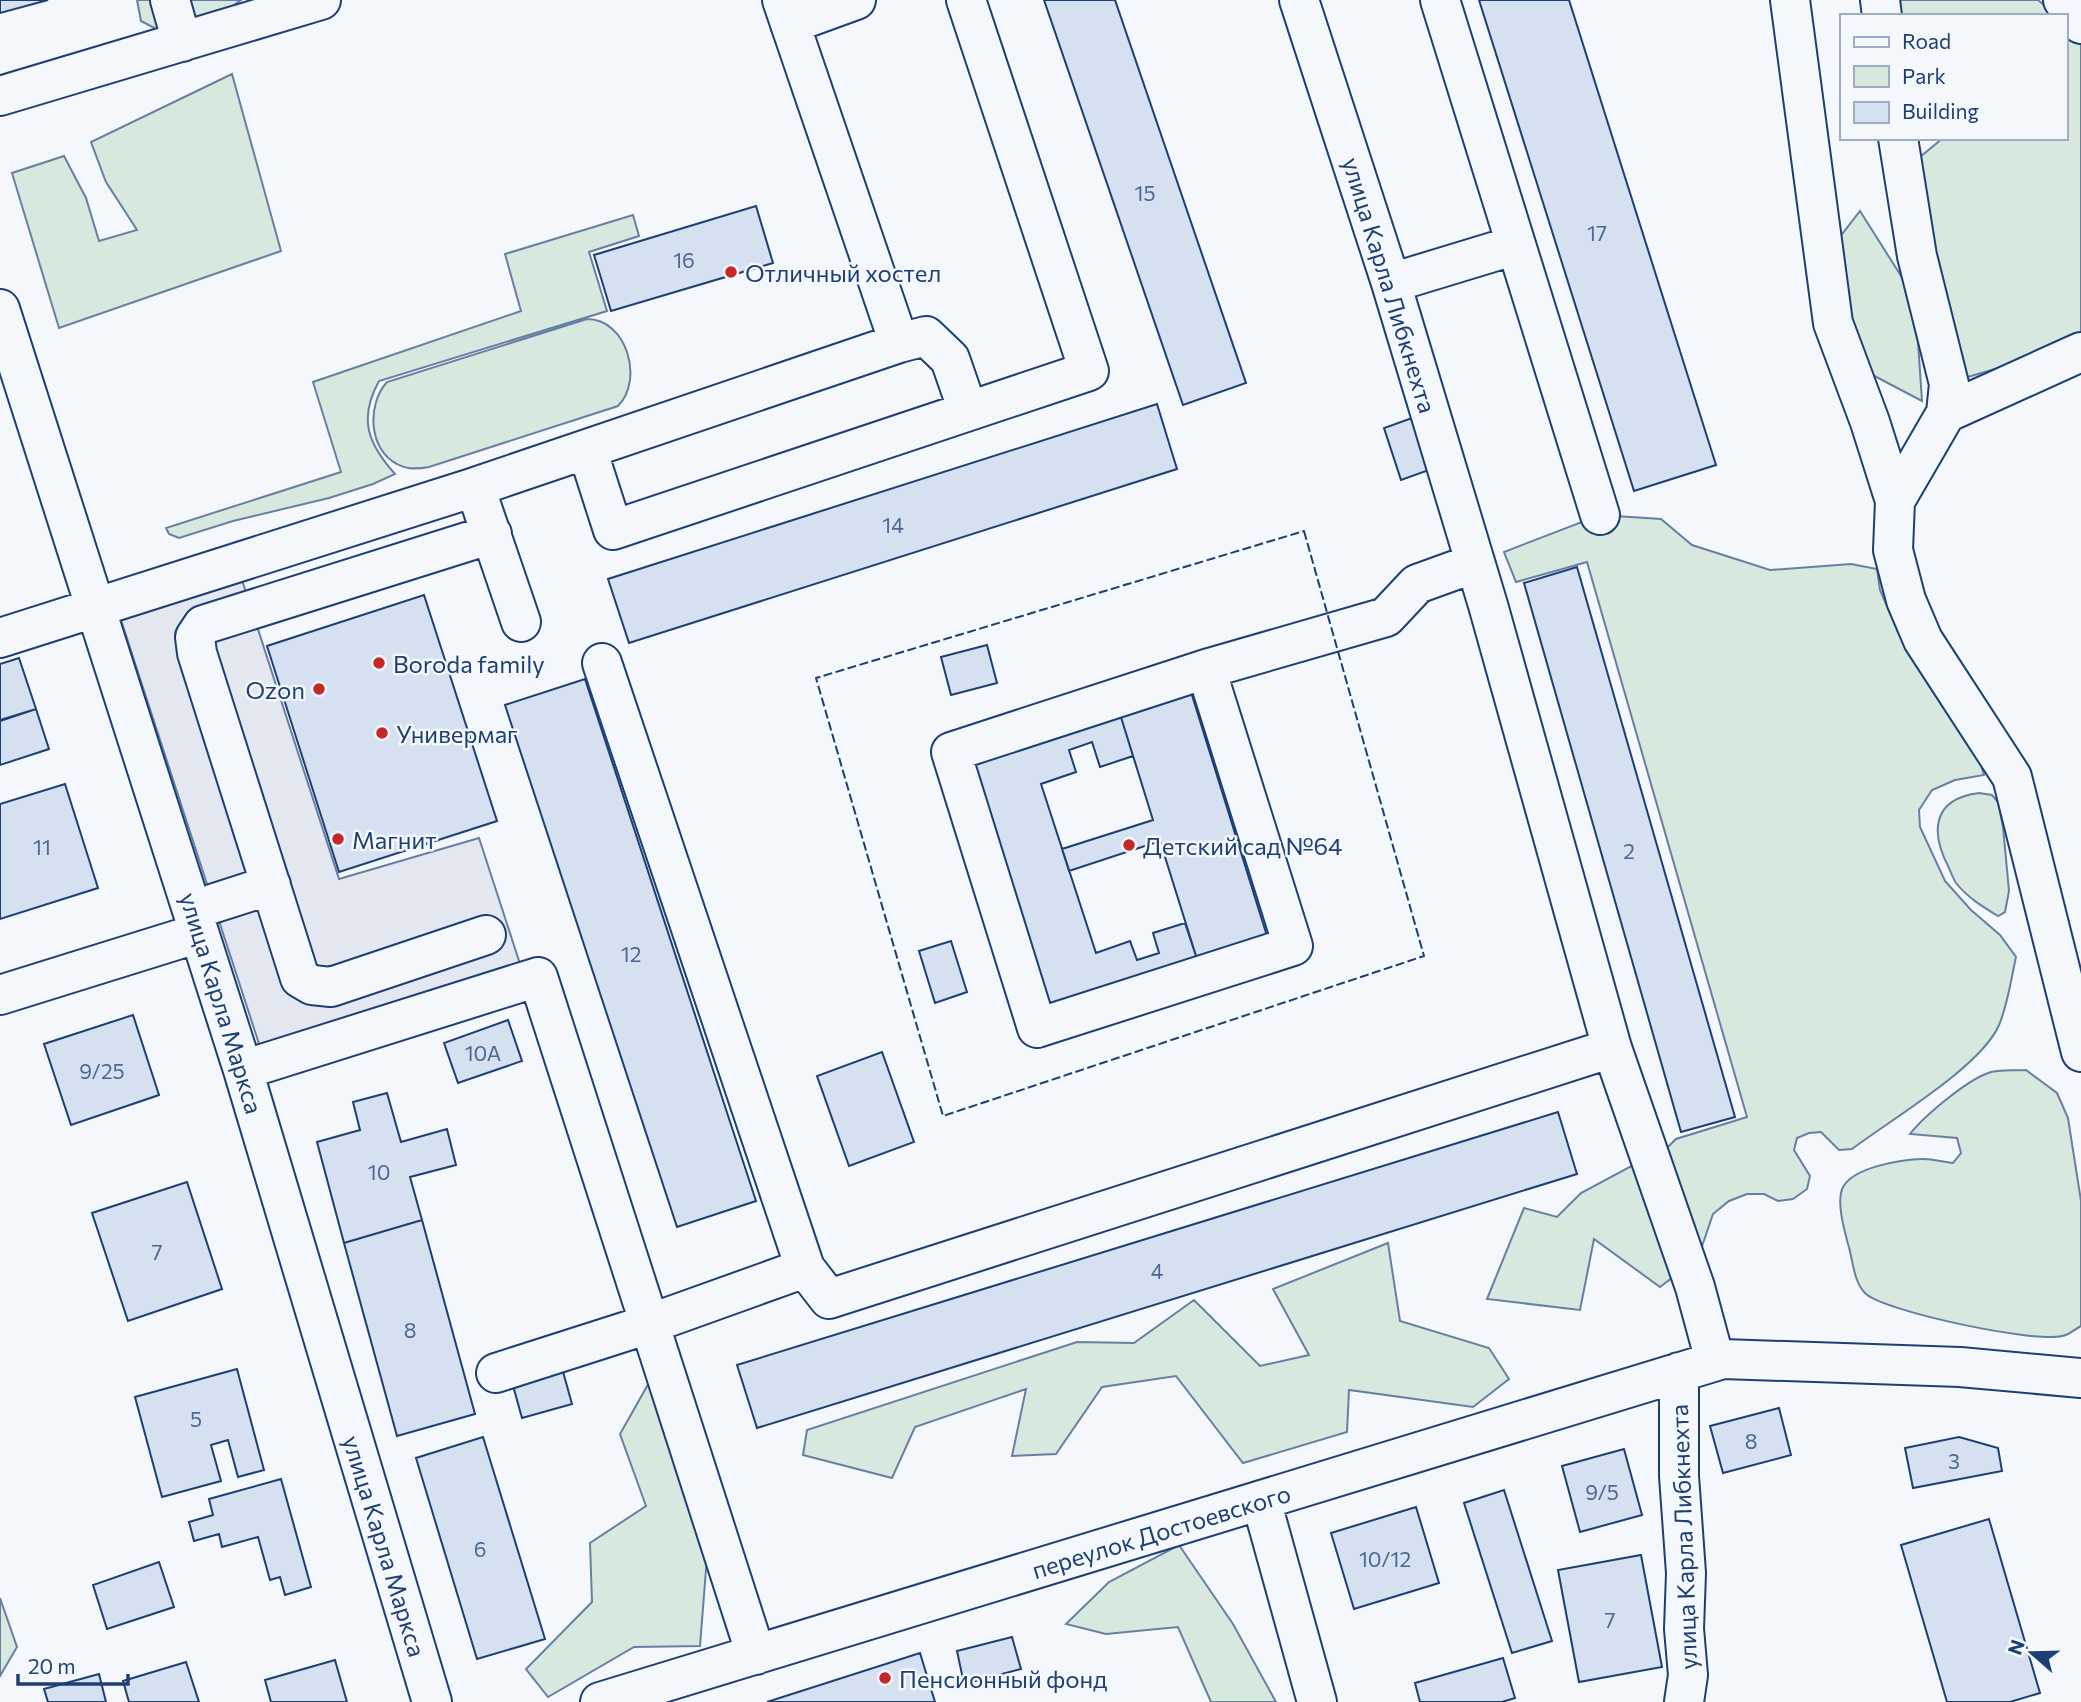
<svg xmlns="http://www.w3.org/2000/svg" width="2081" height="1702" font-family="Commissioner,sans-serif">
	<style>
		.green { fill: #d7e8df; stroke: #687fa3; stroke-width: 2 }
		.parking { fill: #e3e8f0; stroke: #687fa3; stroke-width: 2 }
		.building { fill: #d5e0f0; stroke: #1d3f73; stroke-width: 2 }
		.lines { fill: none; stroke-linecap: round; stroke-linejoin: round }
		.minor-casing { stroke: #1d3f73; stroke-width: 42 }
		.minor { stroke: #f4f7fb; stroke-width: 38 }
		.fence { stroke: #1d3f73; stroke-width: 2; stroke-dasharray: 9 3.5; stroke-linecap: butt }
		.poi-dot { fill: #c62828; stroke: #f4f7fb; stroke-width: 2.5 }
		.labels { text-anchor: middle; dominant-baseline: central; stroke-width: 5; stroke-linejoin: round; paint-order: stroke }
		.number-label { font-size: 21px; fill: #4b6792 }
		.poi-label { font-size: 24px; fill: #1d3f73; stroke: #f4f7fb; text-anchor: start }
		.street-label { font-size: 24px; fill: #1d3f73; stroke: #f4f7fb }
	</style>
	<rect width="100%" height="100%" fill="#f4f7fb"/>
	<path class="green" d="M137,0H241L223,13L160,31L141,21Z
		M1899,0H2038L2057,16H1901Z
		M2065,22L2081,41V337L2012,364L1961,379L1914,162L1943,138H2065Z
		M232,74L281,251L59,328L12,173L64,156L86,198L99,241L137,230L106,182L91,142Z
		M1860,211L1915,298L1922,401L1842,359L1822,260Z
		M633,215L639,236L589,252L607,311L379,381C358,419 368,444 395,474L373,484L329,498L233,521L179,538L169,534L166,528L341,472L313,382L521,311L505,254Z
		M587,319C627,319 644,380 618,406L429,467C418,469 407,470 397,464C368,449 367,404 387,382Z
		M1600,515L1661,519L1692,545L1770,570L1851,564L1877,569L1880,590L1899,634L1914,652L1980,761L1984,775L1955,780L1932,790L1919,810L1920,827L1945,881L1971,910L2000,935L2016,957C2011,979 2008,1004 1999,1025C1981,1067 1890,1120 1852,1149L1839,1150L1821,1132L1809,1133L1797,1138L1794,1150L1810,1176L1807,1189L1793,1199L1778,1201L1764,1194H1747L1729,1201L1713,1214L1698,1258L1660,1287L1594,1239L1580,1310L1487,1299L1524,1208L1557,1217L1581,1193L1669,1146L1676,1139L1747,1117L1587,562L1516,582L1504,552Z
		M1979,793L1992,795L1998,802L2003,827L2009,891L2005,912L1998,916C1983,907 1967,897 1956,883C1953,878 1951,873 1949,868C1930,832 1932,799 1979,793Z
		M2026,1070L2057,1093L2068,1118L2081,1201V1326C2075,1329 2069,1335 2062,1336C2034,1343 1887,1312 1866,1294C1853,1282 1853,1259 1848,1244C1844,1229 1836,1201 1843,1187C1854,1167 1900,1160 1921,1159C1931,1158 1942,1162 1953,1163L1961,1153L1957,1138L1910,1134C1924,1116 1966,1081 1988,1073C1998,1069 2014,1071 2026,1070Z
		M1388,1243L1400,1321L1489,1348L1509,1379L1473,1407L1349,1390L1347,1432L1243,1463L1176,1376L1102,1387L1056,1454L1012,1456L1026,1389L915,1427L892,1478L803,1455L807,1430L1077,1342L1134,1343L1194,1300L1260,1366L1309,1355L1273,1289Z
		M650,1381L708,1544L700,1646L634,1647L548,1697L526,1669L592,1602L590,1543L646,1506L620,1434Z
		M1179,1545L1233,1624L1276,1702H1211L1178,1627L1106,1634L1066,1624L1109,1582Z
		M0,1598L17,1647L0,1676Z"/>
	<path class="parking" d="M241,577L339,879L479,838L523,973L263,1056L121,620Z"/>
	<path class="building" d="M0,0H48L0,13Z
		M0,0H48L0,13Z
		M1044,0H1115L1246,383L1183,405Z
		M1479,0H1569L1716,465L1634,491Z
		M756,206L773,263L611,311L594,255Z
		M1157,404L1177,469L629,643L608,579Z
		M1412,418L1429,470L1401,480L1384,428Z
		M1577,567L1735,1117L1681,1132L1524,583Z
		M424,595L497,821L339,872L267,646Z
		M987,645L997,683L951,695L941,657Z
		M19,658L36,709L0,720V664Z
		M585,679L756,1201L677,1227L505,705Z
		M1191,692L1267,936L1197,959L1160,841L1069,871L1062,849L1153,820L1120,714Z
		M36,709L49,749L0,765V721Z
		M1120,714L1133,756L1100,767L1092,742L1069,750L1076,772L1041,784L1096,953L1130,941L1137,960L1159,953L1153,933L1185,923L1197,959L1050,1007L970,763Z
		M65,784L98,888L0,919V804Z
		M951,941L967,992L935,1003L919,951Z
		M133,1015L159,1095L71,1125L44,1044Z
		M508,1020L522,1061L458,1083L444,1043Z
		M882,1052L914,1142L849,1166L817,1076Z
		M387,1093L401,1142L447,1129L456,1165L410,1177L422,1220L344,1243L317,1142L360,1130L353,1102Z
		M1558,1112L1577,1174L757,1428L737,1365Z
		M187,1182L222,1289L128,1321L92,1213Z
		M422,1220L475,1414L397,1436L344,1243Z
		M562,1368L572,1404L522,1418L512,1382Z
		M237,1369L264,1470L238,1477L228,1440L211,1445L221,1481L162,1497L135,1397Z
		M1779,1408L1791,1455L1723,1473L1710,1426Z
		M483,1437L545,1639L477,1659L416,1458Z
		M1959,1437L1998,1448L2002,1471L1913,1488L1905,1448Z
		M1624,1449L1642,1515L1580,1532L1562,1466Z
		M281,1479L311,1587L285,1595L280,1577L270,1580L258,1537L222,1547L219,1534L194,1541L189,1522L213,1515L209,1499Z
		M1504,1490L1552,1641L1512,1653L1464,1503Z
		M1416,1507L1439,1583L1354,1609L1331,1533Z
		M1989,1519L2040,1693L2010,1702H1947L1901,1545Z
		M1641,1555L1662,1667L1579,1682L1558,1570Z
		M159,1562L174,1607L107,1629L93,1585Z
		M1012,1637L1021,1669L964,1684L957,1651Z
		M920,1653L935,1702H767Z
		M1503,1658L1515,1698L1502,1702H1420L1415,1683Z
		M335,1660L347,1702H271L265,1680Z
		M186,1662L199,1702H129L123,1681Z
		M99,1674L106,1702H48L44,1689Z"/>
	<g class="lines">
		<defs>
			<path id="minor" d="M170,0L182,42
				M1299,0L1391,283L1488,605L1612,1048L1695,1287L1715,1361
				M1440,0L1600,515
				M1790,0L1833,323L1870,422L1895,501L1893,550L1906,600L1923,640L2012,777L2081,1052
				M1880,0L1882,16
				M2063,0L2081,24
				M790,24L856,0
				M0,96L321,0
				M1898,138L1917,256L1949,384L1946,413
				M1391,283L1516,245
				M0,309L243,1070L432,1702
				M899,343L926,336L950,359L968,411
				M587,449L613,530L1089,371L966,0
				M475,487L899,343L782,0
				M1895,501L1946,413L2081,352
				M0,638L475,487L521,622
				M1206,669L951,752L1037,1028L1293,946L1206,669L1386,617L1417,584L1475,563
				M193,910L271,885
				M486,935L331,987L312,985L300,978L197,653L195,637L203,625L492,534
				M0,995L199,933
				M243,1070L538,977L756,1655
				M805,1268L829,1299L1612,1048
				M1679,1372V1476L1686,1573L1684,1629L1688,1675L1684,1702
				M496,1373L649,1324L805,1268L602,663
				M1261,1500L1317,1702
				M600,1702L1723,1359L1960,1367L2081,1378"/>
		</defs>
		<use href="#minor" class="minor-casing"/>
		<use href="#minor" class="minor"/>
		<path class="fence" d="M1304,531L1424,956L943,1116L816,678Z"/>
	</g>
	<g class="poi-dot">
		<circle cx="731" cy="272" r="7"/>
		<circle cx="379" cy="663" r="7"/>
		<circle cx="319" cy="689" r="7"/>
		<circle cx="382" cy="733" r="7"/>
		<circle cx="338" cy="839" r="7"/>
		<circle cx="1129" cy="845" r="7"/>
		<circle cx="885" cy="1678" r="7"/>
	</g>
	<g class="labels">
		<g class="number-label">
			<text x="1145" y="192">15</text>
			<text x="1597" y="232">17</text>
			<text x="684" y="259">16</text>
			<text x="893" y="524">14</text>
			<text x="42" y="846">11</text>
			<text x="1629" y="850">2</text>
			<text x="631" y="953">12</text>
			<text x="483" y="1052">10А</text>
			<text x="102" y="1070">9/25</text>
			<text x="379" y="1171">10</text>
			<text x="157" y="1251">7</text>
			<text x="1157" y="1270">4</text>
			<text x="410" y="1329">8</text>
			<text x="196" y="1418">5</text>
			<text x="1751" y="1440">8</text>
			<text x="1954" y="1460">3</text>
			<text x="1602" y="1491">9/5</text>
			<text x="480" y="1548">6</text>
			<text x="1385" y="1558">10/12</text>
			<text x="1610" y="1619">7</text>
		</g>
		<g class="poi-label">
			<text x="745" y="272">Отличный хостел</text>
			<text x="393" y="663">Boroda family</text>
			<text x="305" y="689" text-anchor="end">Ozon</text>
			<text x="396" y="733">Универмаг</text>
			<text x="352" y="839">Магнит</text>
			<text x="1143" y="845">Детский сад №64</text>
			<text x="899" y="1678">Пенсионный фонд</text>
		</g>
		<g class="street-label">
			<text transform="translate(1390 285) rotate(73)">улица Карла Либкнехта</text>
			<text transform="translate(222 1003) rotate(73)">улица Карла Маркса</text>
			<text transform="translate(1161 1531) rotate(-17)">переулок Достоевского</text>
			<text transform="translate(1683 1537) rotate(-92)">улица Карла Либкнехта</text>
			<text transform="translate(385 1546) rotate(73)">улица Карла Маркса</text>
		</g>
	</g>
	<rect x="1840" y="14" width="228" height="126" fill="#f4f7fb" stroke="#9eadc5" stroke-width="2"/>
	<rect x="1854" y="37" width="35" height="10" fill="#f4f7fb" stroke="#9eadc5" stroke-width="2"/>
	<text x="1902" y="49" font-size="21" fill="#1d3f73">Road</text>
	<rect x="1854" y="66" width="35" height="21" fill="#d7e8df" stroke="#9eadc5" stroke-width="2"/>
	<text x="1902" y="84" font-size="21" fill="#1d3f73">Park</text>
	<rect x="1854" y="102" width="35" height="21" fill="#d5e0f0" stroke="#9eadc5" stroke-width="2"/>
	<text x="1902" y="119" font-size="21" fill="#1d3f73">Building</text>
	<g transform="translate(2032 1653) rotate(290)" stroke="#f4f7fb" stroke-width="5" paint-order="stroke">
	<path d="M0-5L12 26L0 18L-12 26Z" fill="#1d3f73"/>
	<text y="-10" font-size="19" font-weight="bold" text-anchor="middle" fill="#1d3f73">N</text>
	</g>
	<path d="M18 1674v10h110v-10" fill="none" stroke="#1d3f73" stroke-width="3.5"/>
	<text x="28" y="1674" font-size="21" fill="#1d3f73" stroke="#f4f7fb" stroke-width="5" paint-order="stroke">20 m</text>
</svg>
